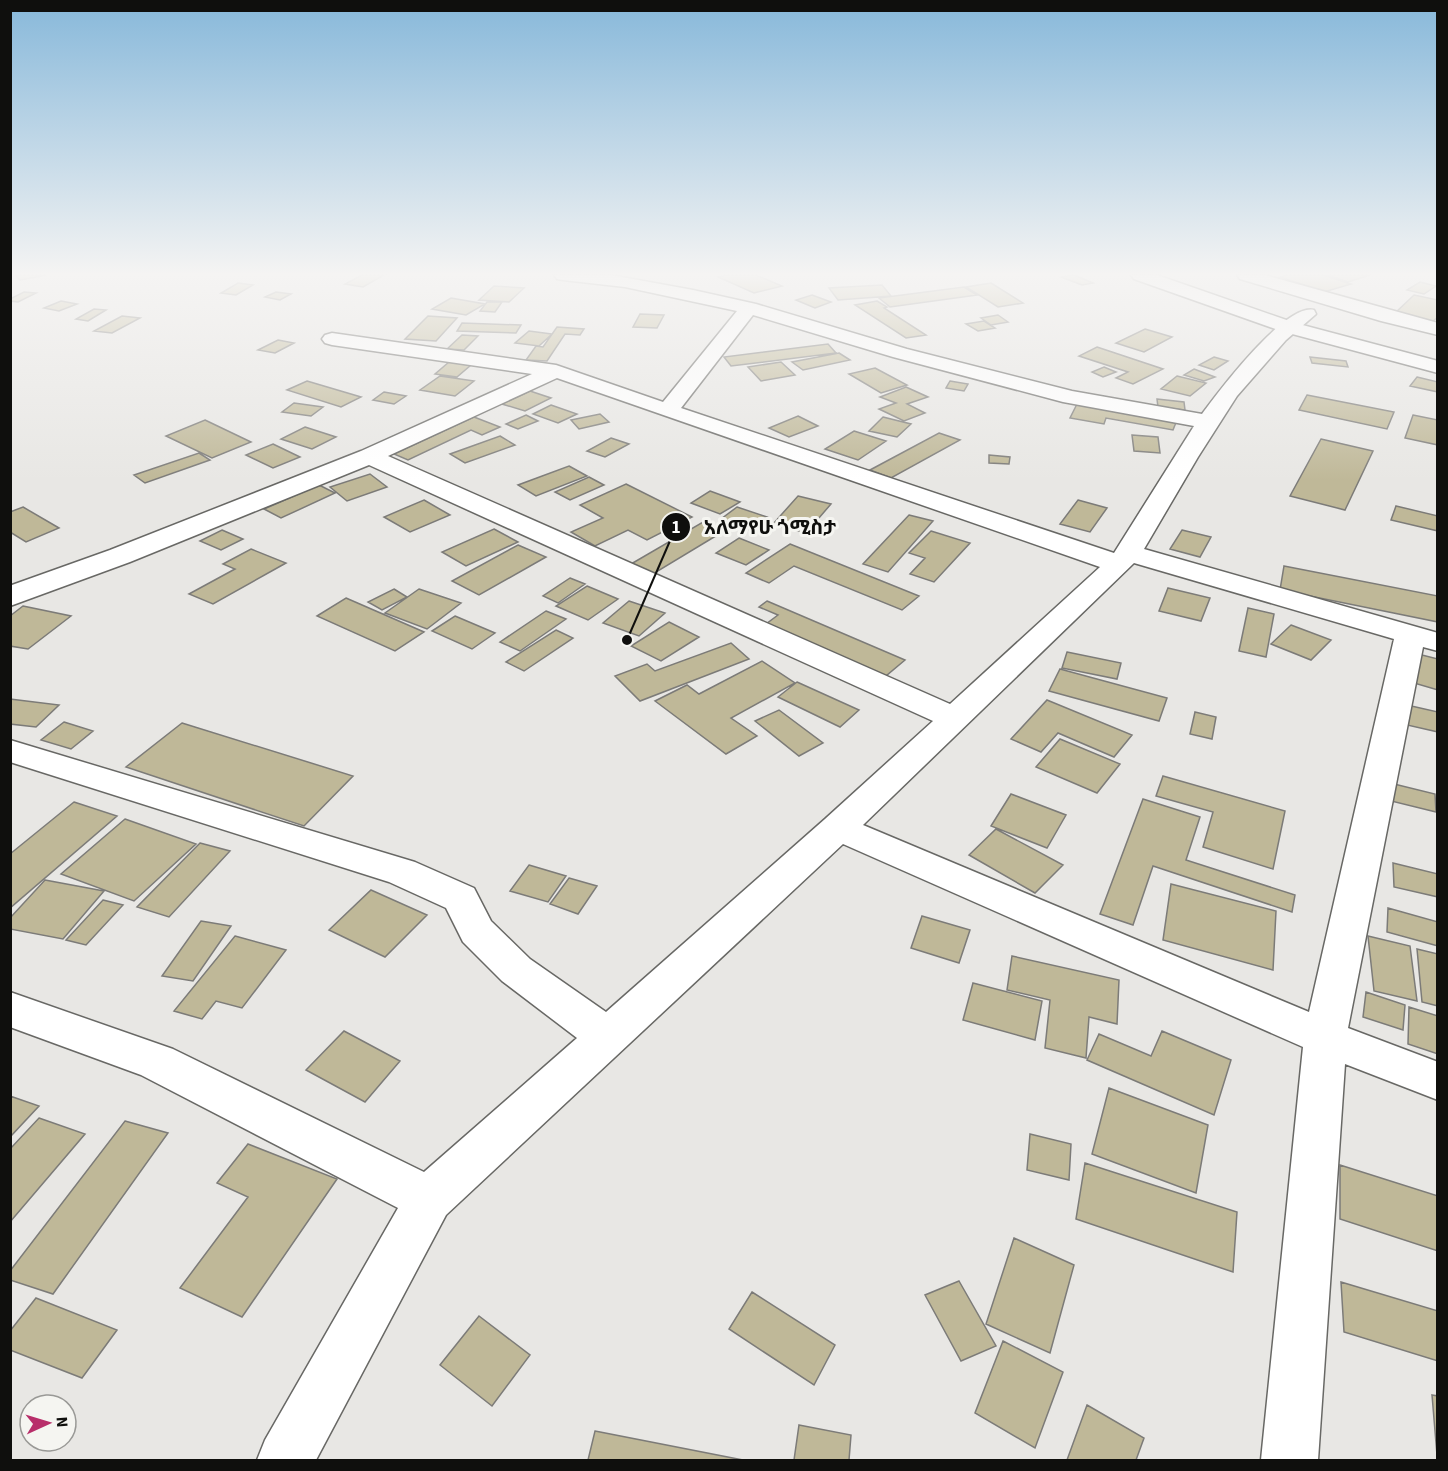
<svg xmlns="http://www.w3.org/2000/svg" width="1448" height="1471" font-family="'Source Sans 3','Noto Sans Ethiopic',sans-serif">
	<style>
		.building { fill: #bfb898; stroke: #7c7b78; stroke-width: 1.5 }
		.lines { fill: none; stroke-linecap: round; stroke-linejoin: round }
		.minor-casing { stroke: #686865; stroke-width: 3 }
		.trunk-casing { stroke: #686865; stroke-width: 3 }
		.minor { fill: #fff; fill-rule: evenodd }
		.trunk { fill: #fff; fill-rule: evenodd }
		.leader { fill: none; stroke: #0f0f0d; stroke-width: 2 }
		.callout-dot { fill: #0f0f0d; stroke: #f5f5f1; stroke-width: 2 }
		.mark-label { font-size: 18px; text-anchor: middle; font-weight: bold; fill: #fff }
		.callout-label { font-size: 20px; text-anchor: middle; font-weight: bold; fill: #0f0f0d; stroke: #f5f5f1; stroke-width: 6; stroke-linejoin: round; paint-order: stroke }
	</style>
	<rect width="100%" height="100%" fill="#e8e7e4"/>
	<path class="building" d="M21,275H47L20,280L16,276Z
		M362,275H384L363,287L345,284Z
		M727,275H756L782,286L754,293L718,277Z
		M1074,275L1093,283L1082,285L1061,277Z
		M1287,275H1323L1351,284L1324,292L1280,277Z
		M1328,275H1370L1348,282Z
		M1420,282L1436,286L1424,294L1407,290Z
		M238,283L253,285L236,295L221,293Z
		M991,283L1023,303L998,307L966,287Z
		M882,285L891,296L838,300L829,288Z
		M494,286L524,288L509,302L479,300Z
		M964,287L977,295L890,307L879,298Z
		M24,292L36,293L18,302L10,301V299Z
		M276,292L291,294L280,300L265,297Z
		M812,295L831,302L815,308L796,300Z
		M1414,295L1438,300V317L1433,321L1395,313Z
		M451,298L485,304L466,315L432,309Z
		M61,301L77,304L59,311L44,308Z
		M877,301L887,307L884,308L926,335L906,338L855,305Z
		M487,302H502L495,312L480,311Z
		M94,309L106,310L88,321L76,319Z
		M640,314L664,315L657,328L633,327Z
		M998,315L1008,322L991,325L981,318Z
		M122,316L140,318L112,333L94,331Z
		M428,316L457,318L436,341L405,339Z
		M984,321L995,328L978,331L966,324Z
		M462,323L521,325L516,333L457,331Z
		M557,327L584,329L580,335L565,334L547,361L526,360L536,346L543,347Z
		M1145,329L1172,337L1144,352L1116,343Z
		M529,331L552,334L539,346L515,343Z
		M462,335L478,336L464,350L447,349Z
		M278,340L294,343L275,353L258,350Z
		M828,344L836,353L731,366L724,357Z
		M1097,347L1163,369L1133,384L1116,378L1128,372L1079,356Z
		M839,353L850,360L803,370L792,362Z
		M1214,357L1228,361L1214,370L1199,365Z
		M1310,357L1346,361L1348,367L1312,363Z
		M449,362L471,365L457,377L435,374Z
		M781,362L795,375L761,381L748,367Z
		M1104,367L1116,372L1103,377L1092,372Z
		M875,368L907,385L881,393L849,374Z
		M1194,369L1215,377L1204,381L1184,375Z
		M440,376L474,381L455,396L420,390Z
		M1177,376L1206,383L1190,396L1161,389Z
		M1417,377L1438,382V392L1410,386Z
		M307,381L361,397L341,407L287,390Z
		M950,381L968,384L964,391L946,388Z
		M906,387L928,397L907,404L925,413L904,421L879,409L896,403L880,397Z
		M530,391L551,398L525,411L502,404Z
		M384,392L406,396L394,404L373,400Z
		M1307,395L1394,412L1387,429L1299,410Z
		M1157,399L1184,402L1185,410L1158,407Z
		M294,403L323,407L311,416L282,412Z
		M1077,404L1177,420L1173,430L1106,418L1104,424L1070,418Z
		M551,405L577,414L558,423L533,414Z
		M600,414L609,422L579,429L571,420Z
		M526,415L538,421L518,429L506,424Z
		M1413,415L1438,420V445L1405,438Z
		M798,416L818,426L789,437L769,428Z
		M474,417L500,427L482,435L471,430L408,460L394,454Z
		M883,417L911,424L897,437L869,431Z
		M205,420L251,442L212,458L166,436Z
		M305,427L336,437L312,449L281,439Z
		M854,431L886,441L858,460L825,449Z
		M939,433L960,440L891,478L870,470Z
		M1132,435L1158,437L1160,453L1134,451Z
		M500,436L515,445L465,463L450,454Z
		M611,438L629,444L605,457L587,451Z
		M1321,439L1373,451L1345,510L1290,496Z
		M273,444L300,457L273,468L246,455Z
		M199,453L210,460L145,483L134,475Z
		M989,455L1010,457L1009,464L989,463Z
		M569,466L587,476L536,496L518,485Z
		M370,474L387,487L347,501L330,487Z
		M589,477L604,485L570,500L555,492Z
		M626,484L692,517L647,540L628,530L595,546L571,532L603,518L580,505Z
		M319,485L335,493L281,518L264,509Z
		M710,491L740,502L720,514L691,503Z
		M798,496L831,504L806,533L773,524Z
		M424,500L450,515L410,532L384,517Z
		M1078,500L1107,508L1090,532L1060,524Z
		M1396,506L1438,516V531L1391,520Z
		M23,507L59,528L26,542L10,532V512Z
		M737,507L767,517L750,530L721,519Z
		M909,515L933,521L888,572L863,564Z
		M703,522L724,531L653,574L631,564Z
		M494,529L518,542L466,566L442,552Z
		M222,530L243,539L221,550L200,541Z
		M1182,530L1211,537L1200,557L1170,549Z
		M931,531L970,543L934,582L910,574L925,558L909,553Z
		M739,538L769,550L746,565L716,553Z
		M790,544L919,596L902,610L794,566L769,583L746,573Z
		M518,545L546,557L479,595L452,581Z
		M251,549L286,563L213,604L189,594L235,569L223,564Z
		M1284,566L1438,596V622L1280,590Z
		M570,578L585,584L558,603L543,596Z
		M587,586L618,599L588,620L556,606Z
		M1168,588L1210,598L1201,621L1159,611Z
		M394,589L407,597L382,610L368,602Z
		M419,589L461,603L427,629L385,613Z
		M346,598L424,632L395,651L317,616Z
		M629,601L665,613L639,636L603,623Z
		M767,601L905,660L881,680L762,627L778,615L759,607Z
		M23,606L71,616L28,649L10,646V616Z
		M1248,608L1274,614L1266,657L1239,651Z
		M546,611L566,619L520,651L500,642Z
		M455,616L495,633L472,649L432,631Z
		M669,622L699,637L661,661L631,646Z
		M1291,625L1331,640L1311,660L1271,644Z
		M556,630L573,638L524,671L506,662Z
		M731,643L749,659L640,701L615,676L647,664L655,671Z
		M1067,652L1121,663L1117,679L1062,668Z
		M1418,654L1438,659V690L1414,683Z
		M762,661L795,683L731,718L757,736L726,754L655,701L687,685L699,694Z
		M1060,669L1167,698L1159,721L1049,691Z
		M797,682L859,710L840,727L778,697Z
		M10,699L59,705L36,727L10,724Z
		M1047,700L1132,735L1114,757L1058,733L1041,752L1011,739Z
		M1407,705L1438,712V732L1407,725Z
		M779,710L823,743L799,756L755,721Z
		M1195,712L1216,717L1212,739L1190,734Z
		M64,722L93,731L71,749L41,740Z
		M182,723L353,776L304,826L126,767Z
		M1060,739L1120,764L1097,793L1036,767Z
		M1163,776L1285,811L1273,869L1203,847L1213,812L1156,796Z
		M1386,782L1435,794L1436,812L1387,800Z
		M1011,794L1066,815L1047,848L991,826Z
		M1143,799L1200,817L1186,860L1295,895L1292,912L1153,866L1133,925L1100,914Z
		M74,802L117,816L10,908V854Z
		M125,819L196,844L134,901L61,874Z
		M996,829L1063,865L1035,893L969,855Z
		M200,843L230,851L169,917L137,907Z
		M1393,863L1438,874V897L1394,887Z
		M529,865L566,876L548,902L510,891Z
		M569,878L597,886L578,914L550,904Z
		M45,880L104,891L63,939L10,929V918Z
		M1171,884L1276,911L1273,970L1163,940Z
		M371,890L427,915L385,957L329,930Z
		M103,900L123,905L86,945L66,940Z
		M1388,908L1438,922V946L1387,932Z
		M922,916L970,930L959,963L911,948Z
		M201,921L231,926L193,981L162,976Z
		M235,936L286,950L242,1008L216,1001L202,1019L174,1011Z
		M1368,936L1410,946L1417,1001L1374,991Z
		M1417,949L1438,954V1006L1422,1002Z
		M1012,956L1119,980L1117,1024L1089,1017L1086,1058L1045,1048L1050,1000L1007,990Z
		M973,983L1042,1001L1035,1040L963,1020Z
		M1366,992L1405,1005L1403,1030L1363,1017Z
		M1409,1007L1438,1016V1054L1408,1044Z
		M344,1031L400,1061L365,1102L306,1070Z
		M1162,1031L1231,1060L1214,1115L1087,1060L1099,1034L1151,1056Z
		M1109,1088L1208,1125L1196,1193L1092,1154Z
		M10,1096L39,1106L10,1137Z
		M39,1118L85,1134L10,1222V1149Z
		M125,1121L168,1133L53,1294L10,1280V1271Z
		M1030,1134L1071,1144L1069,1180L1027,1170Z
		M248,1144L337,1179L242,1317L180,1288L248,1197L217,1183Z
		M1085,1163L1237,1212L1233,1272L1076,1219Z
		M1340,1165L1438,1196V1251L1340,1219Z
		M1014,1238L1074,1265L1050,1353L986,1324Z
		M959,1281L996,1346L961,1361L925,1295Z
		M1341,1282L1438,1311V1361L1344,1332Z
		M752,1292L835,1345L814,1385L729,1329Z
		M36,1298L117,1330L82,1378L10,1350V1331Z
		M479,1316L530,1355L492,1406L440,1365Z
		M1003,1341L1063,1372L1035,1448L975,1413Z
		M1432,1395L1438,1396V1455H1437Z
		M1087,1405L1144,1438L1136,1460H1067Z
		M799,1425L851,1435L849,1460H794Z
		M595,1431L743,1460H588Z"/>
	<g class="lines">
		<defs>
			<path id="minor" d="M554,275H611L693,290L756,304L907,349L1072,391L1202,414C1219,391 1285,303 1314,310L1316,314L1286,340L1237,396L1198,457L1144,549L1438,633V651L1423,647L1348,1028L1438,1062V1100L1345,1064L1318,1460H1261L1303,1047L843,844L446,1215L316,1460H257L265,1440L398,1208L141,1075L10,1027V992L173,1049L424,1172L577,1038L502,981L463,942L446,908L389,882L10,762V740L415,862L474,888L491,921L530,959L606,1012L825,819L933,721L369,465L130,562L10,606L12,585L110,550L361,451L532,374L332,345L325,343L322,339L325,335L332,333L556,365L663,402L737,311L625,287L563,280L557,279ZM753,315L893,357L1063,402L1194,426L1114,553L681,408ZM557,378L1100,567L950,704L388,456ZM1134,563L1394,639L1309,1012L863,825Z
				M1237,275H1265L1438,323V335L1381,321L1240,279Z"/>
			<path id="trunk" d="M1131,275H1157L1295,323L1438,361V373L1281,331L1134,279Z"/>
		</defs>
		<use href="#minor" class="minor-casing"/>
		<use href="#trunk" class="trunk-casing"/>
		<use href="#minor" class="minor"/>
		<use href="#trunk" class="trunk"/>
	</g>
	<linearGradient id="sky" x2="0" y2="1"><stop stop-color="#87b8da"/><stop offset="0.57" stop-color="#f5f4f3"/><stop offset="1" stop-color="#f5f4f3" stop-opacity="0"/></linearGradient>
	<rect width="1448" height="481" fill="url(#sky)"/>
	<path class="leader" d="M627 640L676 527"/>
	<g class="callout-dot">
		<circle cx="627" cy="640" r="6"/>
		<circle cx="676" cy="527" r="15"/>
	</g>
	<g class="mark-label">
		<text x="676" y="533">1</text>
	</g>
	<g class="callout-label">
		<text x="770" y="534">አለማየሁ ጎሚስታ</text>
	</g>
	<rect width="1448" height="1471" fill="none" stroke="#0f0f0d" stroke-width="24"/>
	<g transform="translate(48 1423) rotate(86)"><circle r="28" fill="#f5f5f1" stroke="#999996" stroke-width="1.5"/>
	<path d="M0-4.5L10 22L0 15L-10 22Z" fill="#b82e6a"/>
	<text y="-9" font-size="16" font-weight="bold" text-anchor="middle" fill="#0f0f0d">N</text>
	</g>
</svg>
